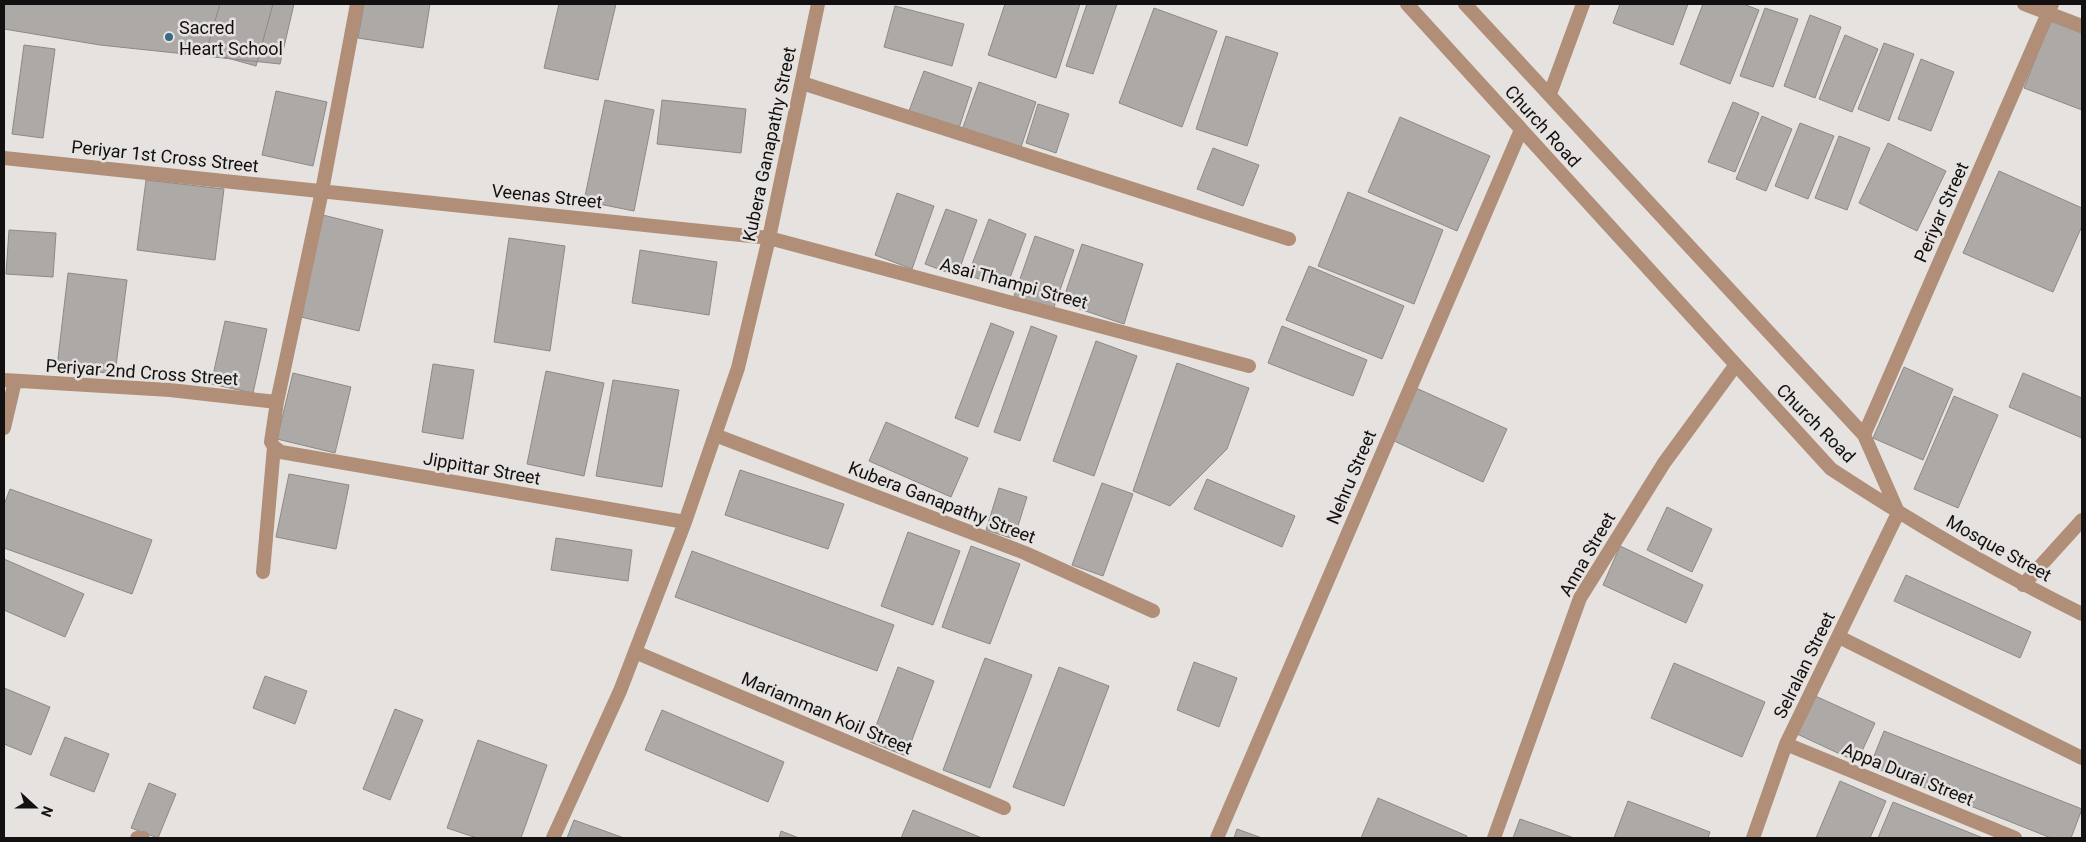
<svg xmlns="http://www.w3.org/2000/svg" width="2086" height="842" font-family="Roboto,sans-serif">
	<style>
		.building { fill: #ada9a6; stroke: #8d8987 }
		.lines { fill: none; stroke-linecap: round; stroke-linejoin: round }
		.minor { stroke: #b08e77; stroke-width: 14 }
		.poi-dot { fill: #366b87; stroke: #e6e2df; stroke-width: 2 }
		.labels { text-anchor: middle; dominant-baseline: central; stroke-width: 5; stroke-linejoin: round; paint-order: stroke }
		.poi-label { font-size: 18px; fill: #121010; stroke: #e6e2df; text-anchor: start }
		.street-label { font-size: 18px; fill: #121010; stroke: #e6e2df }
	</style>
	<rect width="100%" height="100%" fill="#e6e2df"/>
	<path class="building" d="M4,4H294L280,64L100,45L4,29Z
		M220,4H273L256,66L206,52Z
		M364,4H430L423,48L358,38Z
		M559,4H616L598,80L544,68Z
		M1005,4H1080L1056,78L988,55Z
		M1087,4H1117L1093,74L1066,66Z
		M1620,4H1688L1673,45L1613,23Z
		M1703,4H1743L1759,10L1730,84L1680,64Z
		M895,6L964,24L952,66L884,47Z
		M1154,8L1217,31L1182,127L1119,103Z
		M1765,8L1798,19L1773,87L1740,76Z
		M1810,15L1841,27L1815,98L1784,86Z
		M2050,21L2082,33V110L2024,88Z
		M1845,35L1878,49L1852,112L1819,99Z
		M1226,36L1278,53L1247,146L1196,129Z
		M1884,43L1914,54L1889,121L1858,109Z
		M24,45L55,49L43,138L12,134Z
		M1921,59L1954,72L1931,131L1898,119Z
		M924,71L972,88L959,128L909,111Z
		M979,82L1036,102L1020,150L962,130Z
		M276,91L327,102L313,166L262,155Z
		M605,100L654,110L634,211L584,201Z
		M662,100L746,109L741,153L657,144Z
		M1733,102L1759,113L1735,172L1708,162Z
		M1038,104L1069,114L1056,153L1026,143Z
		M1762,116L1792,129L1766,191L1736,179Z
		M1400,117L1490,156L1457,231L1368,192Z
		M1800,123L1834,136L1808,199L1775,186Z
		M1839,136L1870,148L1847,210L1815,198Z
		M1888,143L1946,171L1917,231L1859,203Z
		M1213,148L1259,165L1243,206L1197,189Z
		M1999,171L2082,208V226L2053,292L1963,253Z
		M146,180L224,189L215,260L137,250Z
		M1348,192L1443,230L1414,304L1318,266Z
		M897,193L934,206L912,269L875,255Z
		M946,209L977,220L957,276L925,264Z
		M323,215L383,230L359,331L297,316Z
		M989,219L1026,234L1006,289L968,275Z
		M9,230L56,233L53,277L6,274Z
		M1035,236L1074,250L1053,310L1014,296Z
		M509,238L565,246L550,351L494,342Z
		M1082,244L1143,264L1124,324L1062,303Z
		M640,250L717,262L709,315L632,303Z
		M1309,266L1404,306L1382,359L1286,320Z
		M68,273L127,280L115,374L57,367Z
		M225,321L267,329L253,393L211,384Z
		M991,323L1014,332L978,427L955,418Z
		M1031,326L1057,336L1020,441L994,432Z
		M1282,326L1367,360L1353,396L1268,363Z
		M1096,341L1137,356L1094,476L1053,461Z
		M1177,363L1249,388L1227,449L1170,506L1133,491Z
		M433,364L474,370L463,439L422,432Z
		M1904,367L1953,389L1923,460L1873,438Z
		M546,371L604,383L584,476L527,464Z
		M293,373L351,387L335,453L277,439Z
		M2023,373L2082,398V438L2009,407Z
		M613,380L679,390L662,487L596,476Z
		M1416,388L1507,429L1483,482L1392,440Z
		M1954,396L1998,415L1958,508L1914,489Z
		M886,422L968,458L951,497L869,461Z
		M740,470L844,504L828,549L725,515Z
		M289,474L349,485L336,549L276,537Z
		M1207,479L1295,516L1282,547L1194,509Z
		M1102,483L1133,494L1103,576L1072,565Z
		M999,488L1027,497L1014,539L986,530Z
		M10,489L152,540L132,594L4,548V505Z
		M1667,507L1712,529L1692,572L1647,550Z
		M908,532L960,551L933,625L881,606Z
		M556,538L632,550L628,581L551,570Z
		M971,546L1020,564L990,644L942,627Z
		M1620,546L1703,585L1686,623L1603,585Z
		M692,551L894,625L877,671L675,597Z
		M4,559L84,594L65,637L4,610Z
		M1906,575L2031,632L2020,658L1894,601Z
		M985,658L1032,675L990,788L943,770Z
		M1194,662L1237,678L1219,727L1177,710Z
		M1674,663L1765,702L1742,757L1651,718Z
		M898,667L934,681L906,756L870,742Z
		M1059,667L1109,686L1064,806L1013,787Z
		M265,676L307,691L295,724L253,708Z
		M4,688L50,707L31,755L4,744Z
		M1813,695L1875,723L1857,762L1795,733Z
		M395,709L423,720L390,800L363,789Z
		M662,710L784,762L768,802L645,750Z
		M1884,731L2082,809L2071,838H2051L1870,766Z
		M65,737L109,754L94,792L50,775Z
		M478,740L547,765L521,838H477L447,828Z
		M1840,781L1886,801L1870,838H1816Z
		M149,783L176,794L158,838L131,828Z
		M1378,798L1467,836L1466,838H1361Z
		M1628,801L1710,832L1708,838H1614Z
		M1893,802L1983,838H1878Z
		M913,810L982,838H901Z
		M1520,819L1574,838H1513Z
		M574,820L624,838H567Z
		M1237,829L1262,838H1234Z
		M781,831L799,838H779Z"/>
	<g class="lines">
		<path class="minor" d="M1407,4L1831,469C1912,522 1995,571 2082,614
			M1465,4L1864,435L1898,512
			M2024,4L2082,26
			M802,83L1289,239
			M1550,94L1583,4
			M4,158L769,238L1249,366
			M4,380L170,390L277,402
			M4,428L15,381
			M715,435L1025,553L1153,611
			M1864,435L2052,4
			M274,447L281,452L685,522
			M263,572L274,447L271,442L277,402L322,191L357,4
			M2023,585L2082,520
			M1839,637L2082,758
			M635,652L1004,808
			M1786,744L2015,838
			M137,838H143
			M553,838L620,691L685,522L738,368L769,238L818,4
			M1217,838L1521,130
			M1494,838L1580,598L1664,463L1735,366
			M1753,838L1786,744L1898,513"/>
	</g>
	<circle class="poi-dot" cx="169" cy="37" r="5"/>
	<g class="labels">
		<g class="poi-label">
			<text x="179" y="27">Sacred<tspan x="179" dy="21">Heart School</tspan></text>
		</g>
		<g class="street-label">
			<text transform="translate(1543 126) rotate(48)">Church Road</text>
			<text transform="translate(769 144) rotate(-78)">Kubera Ganapathy Street</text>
			<text transform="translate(165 156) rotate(6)">Periyar 1st Cross Street</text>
			<text transform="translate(547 196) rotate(6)">Veenas Street</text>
			<text transform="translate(1941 212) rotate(-66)">Periyar Street</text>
			<text transform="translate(1014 283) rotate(15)">Asai Thampi Street</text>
			<text transform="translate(142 372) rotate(4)">Periyar 2nd Cross Street</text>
			<text transform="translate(1816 423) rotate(45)">Church Road</text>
			<text transform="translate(482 468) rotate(10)">Jippittar Street</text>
			<text transform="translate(1351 477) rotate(-67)">Nehru Street</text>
			<text transform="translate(942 502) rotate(21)">Kubera Ganapathy Street</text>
			<text transform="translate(1999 548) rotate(29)">Mosque Street</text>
			<text transform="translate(1587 554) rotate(-60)">Anna Street</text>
			<text transform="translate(1804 665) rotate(-64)">Selralan Street</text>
			<text transform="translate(827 713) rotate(23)">Mariamman Koil Street</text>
			<text transform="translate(1908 774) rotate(22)">Appa Durai Street</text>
		</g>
	</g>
	<rect width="2086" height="842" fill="none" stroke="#121010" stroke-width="10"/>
	<g transform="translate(35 807) rotate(111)" stroke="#e6e2df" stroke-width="4" paint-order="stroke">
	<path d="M0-4L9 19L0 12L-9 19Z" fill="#121010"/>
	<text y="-8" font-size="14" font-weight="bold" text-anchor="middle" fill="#121010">N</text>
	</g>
</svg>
